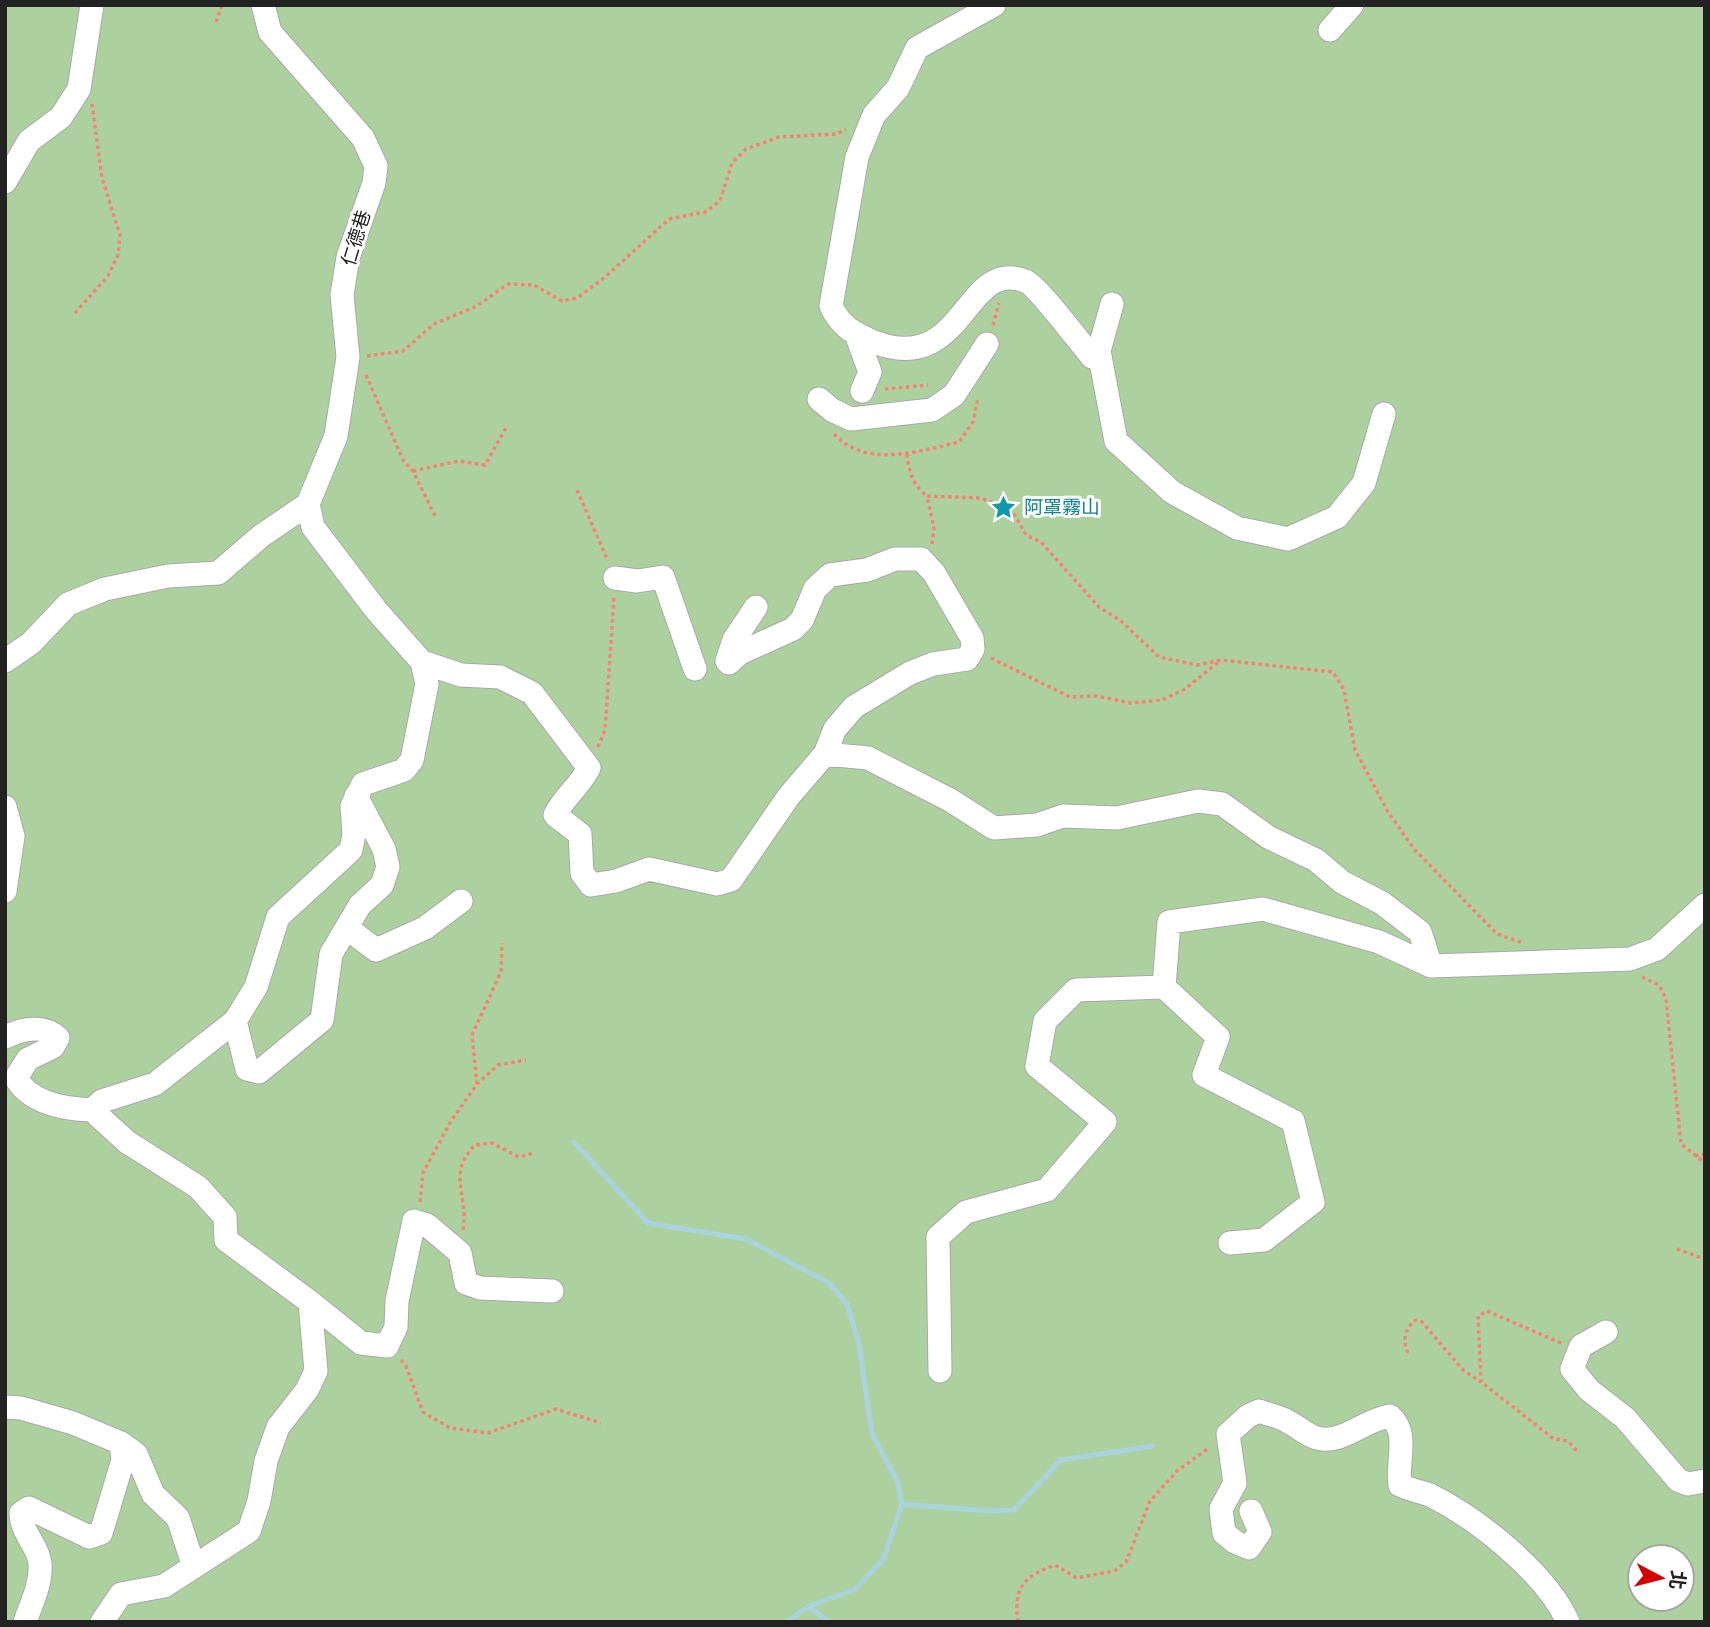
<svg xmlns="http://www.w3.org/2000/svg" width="1710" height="1627" font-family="Helvetica,'Noto Sans TC',sans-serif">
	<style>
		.forest { fill: #add19e; fill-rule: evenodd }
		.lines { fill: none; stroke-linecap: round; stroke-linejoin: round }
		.stream { stroke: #aad3df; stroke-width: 5 }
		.minor-casing { stroke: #a9a9a9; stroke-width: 25 }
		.path { stroke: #fa8072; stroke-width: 3.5; stroke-dasharray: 3.5 3.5; stroke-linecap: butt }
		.minor { stroke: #fff; stroke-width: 23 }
		.labels { text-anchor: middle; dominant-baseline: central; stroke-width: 6; stroke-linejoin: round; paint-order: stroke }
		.street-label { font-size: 19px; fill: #222; stroke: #fff }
		.culture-label { font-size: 19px; fill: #0d838f; stroke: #fff; text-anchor: start }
	</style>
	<rect width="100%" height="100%" fill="#f2efe9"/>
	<path class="forest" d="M5,5H1705V1622H5ZM1640,1557H1682V1599H1640Z"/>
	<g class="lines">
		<path class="stream" d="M574,1142L648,1223L746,1239L829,1283L847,1304L859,1344L872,1434L897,1480L902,1504L883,1560L854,1590L809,1606L787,1622
			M902,1504L988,1511L1014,1510L1061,1460L1153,1446
			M809,1607L829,1622"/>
		<defs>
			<path id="minor" d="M263,5L270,32L363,138L376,166L374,183L348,257L342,295L348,357L336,436L308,504
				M994,5L917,48L898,88L874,115L857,157L831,306C841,327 853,333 874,342C965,377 964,257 1025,281C1037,285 1080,343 1092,357L1099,351L1112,304
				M1330,30L1352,5
				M5,182L29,141L61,117L79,89L92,5
				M856,334L870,372L862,391
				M1099,351L1116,441L1172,492L1237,528L1288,539L1337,517L1364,483L1384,414
				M819,399L832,410L851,419L932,410L954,395L987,344
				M308,504L313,527L376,610L422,662L461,675L500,677L532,693L589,768C579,787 564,797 555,815L580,834L582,873L591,885L616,881L649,869L717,884L731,880L789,796L825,754L868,758L950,800L994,828L1037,825L1063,816L1117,818L1198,801L1222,804L1268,837L1316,860L1342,882L1382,903L1420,932L1431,966
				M615,578L637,581L663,577L695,669
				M756,607L734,640L727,661L729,663L740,653L793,629L802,620L815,589L830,575L867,570L895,559H921L934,573L972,638L973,649L967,659L933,664L910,673L854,707L835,729L825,754
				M5,661L31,643L68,604L105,589L168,576L218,573L261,536L308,504
				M5,807L13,836L5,891
				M347,928L376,950L425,928L461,901
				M235,1021L247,1069L259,1072L322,1020L331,954L360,905L382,885L388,867L384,849L356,796
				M5,1037C22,1029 44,1024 58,1038L53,1047L28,1059L16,1078C30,1104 66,1109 92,1110L102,1101L155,1084L235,1021L256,987L278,917L351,850L354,834L352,806L363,784L404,770L412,760L427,684L422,662
				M92,1110L127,1142L198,1187L225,1217L226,1240L310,1302L316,1371L307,1390L278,1427L266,1461L259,1501L249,1531L164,1586L121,1594L102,1622
				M1230,1243L1264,1240L1313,1202L1293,1121L1204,1075L1218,1037L1164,987L1169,922L1263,909L1379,942L1431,966L1630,959L1657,949L1705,905
				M310,1302L361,1343L387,1346L396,1327L397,1301L414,1221L427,1225L460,1253L466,1283L480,1288L552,1291
				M1606,1332L1581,1346L1572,1369L1589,1390L1625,1418L1678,1480L1688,1484L1705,1481
				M940,1371L938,1237L966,1212L1047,1190L1105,1122L1037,1066L1045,1021L1076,990L1164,987
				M5,1407L21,1408L73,1423L121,1443L136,1454L153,1494L178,1518L194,1567
				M1251,1511L1260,1532L1249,1548L1235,1542L1224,1533L1221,1509L1235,1483L1228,1434L1248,1416L1259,1411C1267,1414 1277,1416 1285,1420C1305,1430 1314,1445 1339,1437C1357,1431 1371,1419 1390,1416C1410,1434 1396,1461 1400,1485C1409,1490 1420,1491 1430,1495C1478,1519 1546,1573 1568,1622
				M25,1622C31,1604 42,1583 40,1563C38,1545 21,1533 21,1513L29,1508L89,1537L101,1533L123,1460L121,1443"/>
		</defs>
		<use href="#minor" class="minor-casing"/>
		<path class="path" d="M216,22L222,5
			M75,313L108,276L118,255L120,235L102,178L92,104
			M993,325L999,303
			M367,356L403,351L434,324L477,306L508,284L534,285L562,301L577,298L604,278L669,219L705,212L720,201L732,163L746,149L779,137L837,134L846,129
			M366,375L403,460L413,471L436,518
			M885,389L928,385
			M834,434C866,469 920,451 959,442L973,422L978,398
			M907,454C909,472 912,484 927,496
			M413,471L459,461L485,465L507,426
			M577,490L608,561
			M932,544L934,529L927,496L981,498L1012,510L1026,535L1041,542L1099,607L1121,621L1159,657L1197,665L1221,660L1333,672L1344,690L1355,750L1388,812L1414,849L1497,934L1523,943
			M991,658L1070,697L1096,696L1131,703L1162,700L1185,689L1220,661
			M598,747L605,730L614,598
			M1642,977L1659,985L1666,999L1681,1144L1705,1163
			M477,1084L472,1035L501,972L502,943
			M1695,1156L1705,1154
			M420,1202L423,1173L451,1121L477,1084L498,1065L526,1060
			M463,1230C469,1194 446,1174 475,1145L492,1143L519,1157L534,1153
			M1677,1249L1705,1259
			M1561,1343L1487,1311L1478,1316L1481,1382L1554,1439L1568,1441L1577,1451
			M1408,1353C1402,1341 1405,1327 1416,1320L1422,1322L1463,1370L1481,1382
			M401,1360L406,1366L423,1412L450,1428L488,1433L556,1409L601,1423
			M1018,1622C1013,1586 1025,1576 1055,1565L1077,1578L1114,1571L1126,1562L1150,1501L1177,1471L1209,1448"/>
		<use href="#minor" class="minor"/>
	</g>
	<defs>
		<symbol id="sight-bare" viewBox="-9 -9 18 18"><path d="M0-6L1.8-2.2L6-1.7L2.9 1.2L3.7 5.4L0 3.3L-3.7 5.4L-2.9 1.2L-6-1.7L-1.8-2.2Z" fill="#0f9aa8" stroke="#fff" stroke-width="2.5" paint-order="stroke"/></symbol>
	</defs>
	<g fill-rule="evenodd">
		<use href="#sight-bare" x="986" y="490" width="35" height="35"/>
	</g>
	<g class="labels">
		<g class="street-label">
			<text transform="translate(356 238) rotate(-73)">仁德巷</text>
		</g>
		<g class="culture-label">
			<text x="1024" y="507">阿罩霧山</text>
		</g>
	</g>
	<rect width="1710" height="1627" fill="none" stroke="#222222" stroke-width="14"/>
	<g transform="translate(1661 1578) rotate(97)"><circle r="33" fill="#ffffff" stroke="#a7a7a7" stroke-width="2"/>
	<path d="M0-5L12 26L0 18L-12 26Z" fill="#d40000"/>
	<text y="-10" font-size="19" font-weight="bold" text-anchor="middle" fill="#222222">北</text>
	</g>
</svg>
